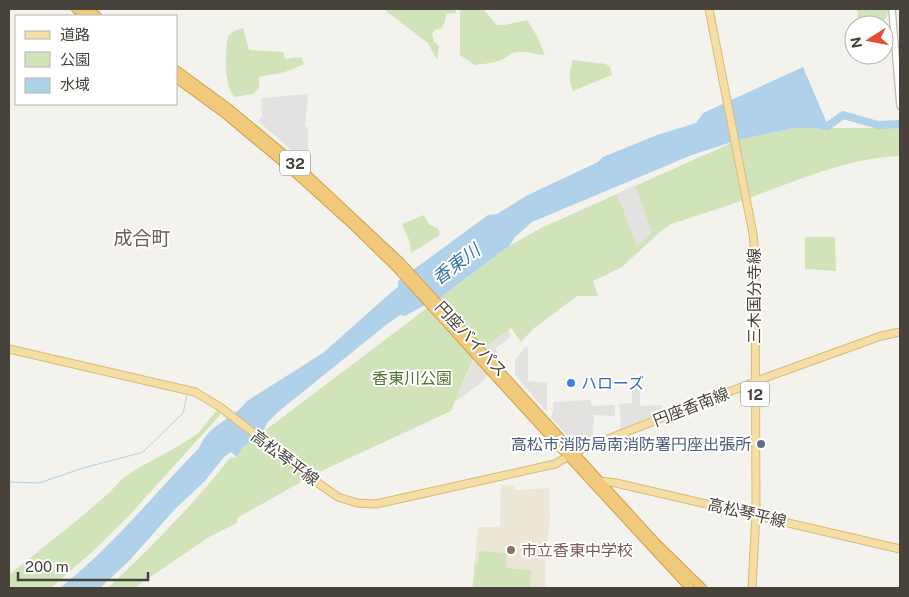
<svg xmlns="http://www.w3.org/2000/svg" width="909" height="597" font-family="'Public Sans','Noto Sans JP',sans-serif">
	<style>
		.education { fill: #ece6d7 }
		.green { fill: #d1e4b9 }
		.parking { fill: #e4e2e0 }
		.water { fill: #afd2ea }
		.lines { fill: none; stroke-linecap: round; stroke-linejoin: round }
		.stream { stroke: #afd2ea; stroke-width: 1 }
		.river { stroke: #afd2ea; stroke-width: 8 }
		.minor-casing { stroke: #bfb9af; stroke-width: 8 }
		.major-casing { stroke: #d9bb75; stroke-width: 9 }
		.highway-casing { stroke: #cf9e4b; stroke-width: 10 }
		.minor { stroke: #fff; stroke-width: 5.5 }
		.major { stroke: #f5dea5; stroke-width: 7 }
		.highway { stroke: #f0c97b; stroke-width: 8 }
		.shop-dot { fill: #3f7fe0; stroke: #fff; stroke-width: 2 }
		.service-dot { fill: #5c6f8a; stroke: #fff; stroke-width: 2 }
		.education-dot { fill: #8d6e63; stroke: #fff; stroke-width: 2 }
		.labels { text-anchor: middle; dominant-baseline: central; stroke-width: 4; stroke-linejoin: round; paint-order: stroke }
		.shield { fill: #fff; stroke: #7f7b75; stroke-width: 1 }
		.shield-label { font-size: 15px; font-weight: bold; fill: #48433a }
		.street-label { font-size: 16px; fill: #48433a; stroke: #fff }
		.park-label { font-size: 16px; fill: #4c7532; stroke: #fff }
		.shop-label { font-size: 16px; fill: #366cbe; stroke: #fff; text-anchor: start }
		.service-label { font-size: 16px; fill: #4e5e75; stroke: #fff; text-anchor: end }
		.education-label { font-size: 16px; fill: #785e54; stroke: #fff; text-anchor: start }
		.water-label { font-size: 18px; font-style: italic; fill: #3b78a3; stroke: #fff }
		.quarter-label { font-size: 19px; fill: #6a6052; stroke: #fff }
	</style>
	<rect width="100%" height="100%" fill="#f4f2ec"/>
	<path class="education" d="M501,485L514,486L515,490L549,488L550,520L545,564V588H472L478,527H500Z"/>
	<path class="green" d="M386,9H456V13L446,14L445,21L442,28L435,30L432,34L434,41L439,46L437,60L428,43L387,12Z
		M460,9H483L497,25H504L527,20L537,36L545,55C536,55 527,51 517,52C509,53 506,59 499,61C492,63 483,64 475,65L460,55Z
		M857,9H888C889,27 868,25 855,25L858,18Z
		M243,28L249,50L283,52L285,59L301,57L304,64L285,72L259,77V88L253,94L234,97C223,81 225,55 228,36L236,30Z
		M573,60L606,64L610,67L612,75L573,91C568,80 569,72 573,60Z
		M900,126V156C848,158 801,179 752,197C725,207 698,215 671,224L660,232L622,267L593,281L598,296H577L533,329L521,342L511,328L486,347L473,360L451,411L315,474L237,518V523L209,537L134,588H108C151,547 193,505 230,458L237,457L243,447L509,246L541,228L738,140L794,128H882Z
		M424,215L429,224L438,229L440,235L411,253L409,240L402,224Z
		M805,237H835L836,271L805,269Z
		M217,410L221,414L126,519L93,551L51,588H9V575L81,517L109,493L121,480L133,471L182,444L198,433Z
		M479,551L507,553L506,568L531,570L530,588H473L475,564H478Z"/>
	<path class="parking" d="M308,94L305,127H308V160L306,163L258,121L262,116L261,101L262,98Z
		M635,185L652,232L637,246L617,194Z
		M509,330L511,337L495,349L500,355L497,358L499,361L481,383L455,402L474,360L486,347Z
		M528,347V381L547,383V412L515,375V361L524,348Z
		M632,388H640V406L662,405L664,415L619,431L621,423L619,404L632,403Z
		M590,400L591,404L593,406L615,405V416L594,415L593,432L594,436L601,438L582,446L571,440L551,417L553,411V402Z"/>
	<path class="water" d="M803,67L829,128H794L738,140L692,155L532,222L515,237L509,246L440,298L423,306L405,316L400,315L386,325L278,412L267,423L262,434L243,447L237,457L231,452L224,457L205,481L175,509L129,561L100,588H60C112,547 153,495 199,448C211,421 232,421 247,401L323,353L387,296L398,287V281L488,215L497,214L528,195L598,162L603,157L657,135L696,123L703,113Z"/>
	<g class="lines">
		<path class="stream" d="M9,482L39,483L83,468L140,453L144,451L183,413L187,396"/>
		<path class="river" d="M820,125L828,126L843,115L878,125L900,124"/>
		<defs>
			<path id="minor" d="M892,9L900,106"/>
			<path id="major" d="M709,9L753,234L755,255L756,514L752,588
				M9,349L195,392L220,407L318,483L338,497L357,503L376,504L555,464L582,449L770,376L881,336L900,332
				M598,483L600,481L616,483L900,549"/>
			<path id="highway" d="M76,9L87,16
				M86,9L97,16
				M176,70L228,108L293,162L401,263L655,542L702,588
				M176,78L224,113L290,168L353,225L396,267L569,457L690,588"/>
		</defs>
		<use href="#minor" class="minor-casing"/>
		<use href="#major" class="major-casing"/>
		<use href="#highway" class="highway-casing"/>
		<use href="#minor" class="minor"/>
		<use href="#major" class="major"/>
		<use href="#highway" class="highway"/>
	</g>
	<circle class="shop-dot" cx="571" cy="383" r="5"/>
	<circle class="service-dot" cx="761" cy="444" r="5"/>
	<circle class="education-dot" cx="511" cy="550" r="5"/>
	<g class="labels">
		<g class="shield">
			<rect x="280" y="150.5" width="30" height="25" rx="4"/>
			<rect x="741" y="381.5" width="28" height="25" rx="4"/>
		</g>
		<g class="shield-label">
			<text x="295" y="163">32</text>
			<text x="755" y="394">12</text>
		</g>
		<g class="street-label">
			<text transform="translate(754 296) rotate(-90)">三木国分寺線</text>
			<text transform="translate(471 339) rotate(47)">円座バイパス</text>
			<text transform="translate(691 407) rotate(-21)">円座香南線</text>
			<text transform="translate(285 458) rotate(37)">高松琴平線</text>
			<text transform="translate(747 513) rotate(13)">高松琴平線</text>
		</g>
		<g class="park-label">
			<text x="412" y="378">香東川公園</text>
		</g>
		<g class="shop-label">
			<text x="581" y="383">ハローズ</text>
		</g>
		<g class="service-label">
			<text x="751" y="444">高松市消防局南消防署円座出張所</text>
		</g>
		<g class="education-label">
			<text x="521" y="550">市立香東中学校</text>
		</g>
		<g class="water-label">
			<text transform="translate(456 264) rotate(-37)">香東川</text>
		</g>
		<g class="quarter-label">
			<text x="142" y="238">成合町</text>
		</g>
	</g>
	<rect width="909" height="597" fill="none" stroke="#48433a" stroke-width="20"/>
	<rect x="15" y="15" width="162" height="90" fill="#ffffff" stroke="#b6b4b0"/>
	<rect x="25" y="31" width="25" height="8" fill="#f5dea5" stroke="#b6b4b0"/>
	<text x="60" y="40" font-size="15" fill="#48433a">道路</text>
	<rect x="25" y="52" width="25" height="15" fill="#d1e4b9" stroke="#b6b4b0"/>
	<text x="60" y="65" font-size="15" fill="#48433a">公園</text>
	<rect x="25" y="78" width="25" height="15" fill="#afd2ea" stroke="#b6b4b0"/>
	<text x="60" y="90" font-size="15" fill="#48433a">水域</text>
	<g transform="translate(869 40) rotate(259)"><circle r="24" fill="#ffffff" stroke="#b6b4b0"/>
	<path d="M0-4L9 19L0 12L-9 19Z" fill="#e54c32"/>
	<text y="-8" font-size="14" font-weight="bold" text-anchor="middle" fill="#48433a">N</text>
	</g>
	<path d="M18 572v8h130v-8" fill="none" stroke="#48433a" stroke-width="2.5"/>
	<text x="25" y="572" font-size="15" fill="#48433a" stroke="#ffffff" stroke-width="4" paint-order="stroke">200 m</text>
</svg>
